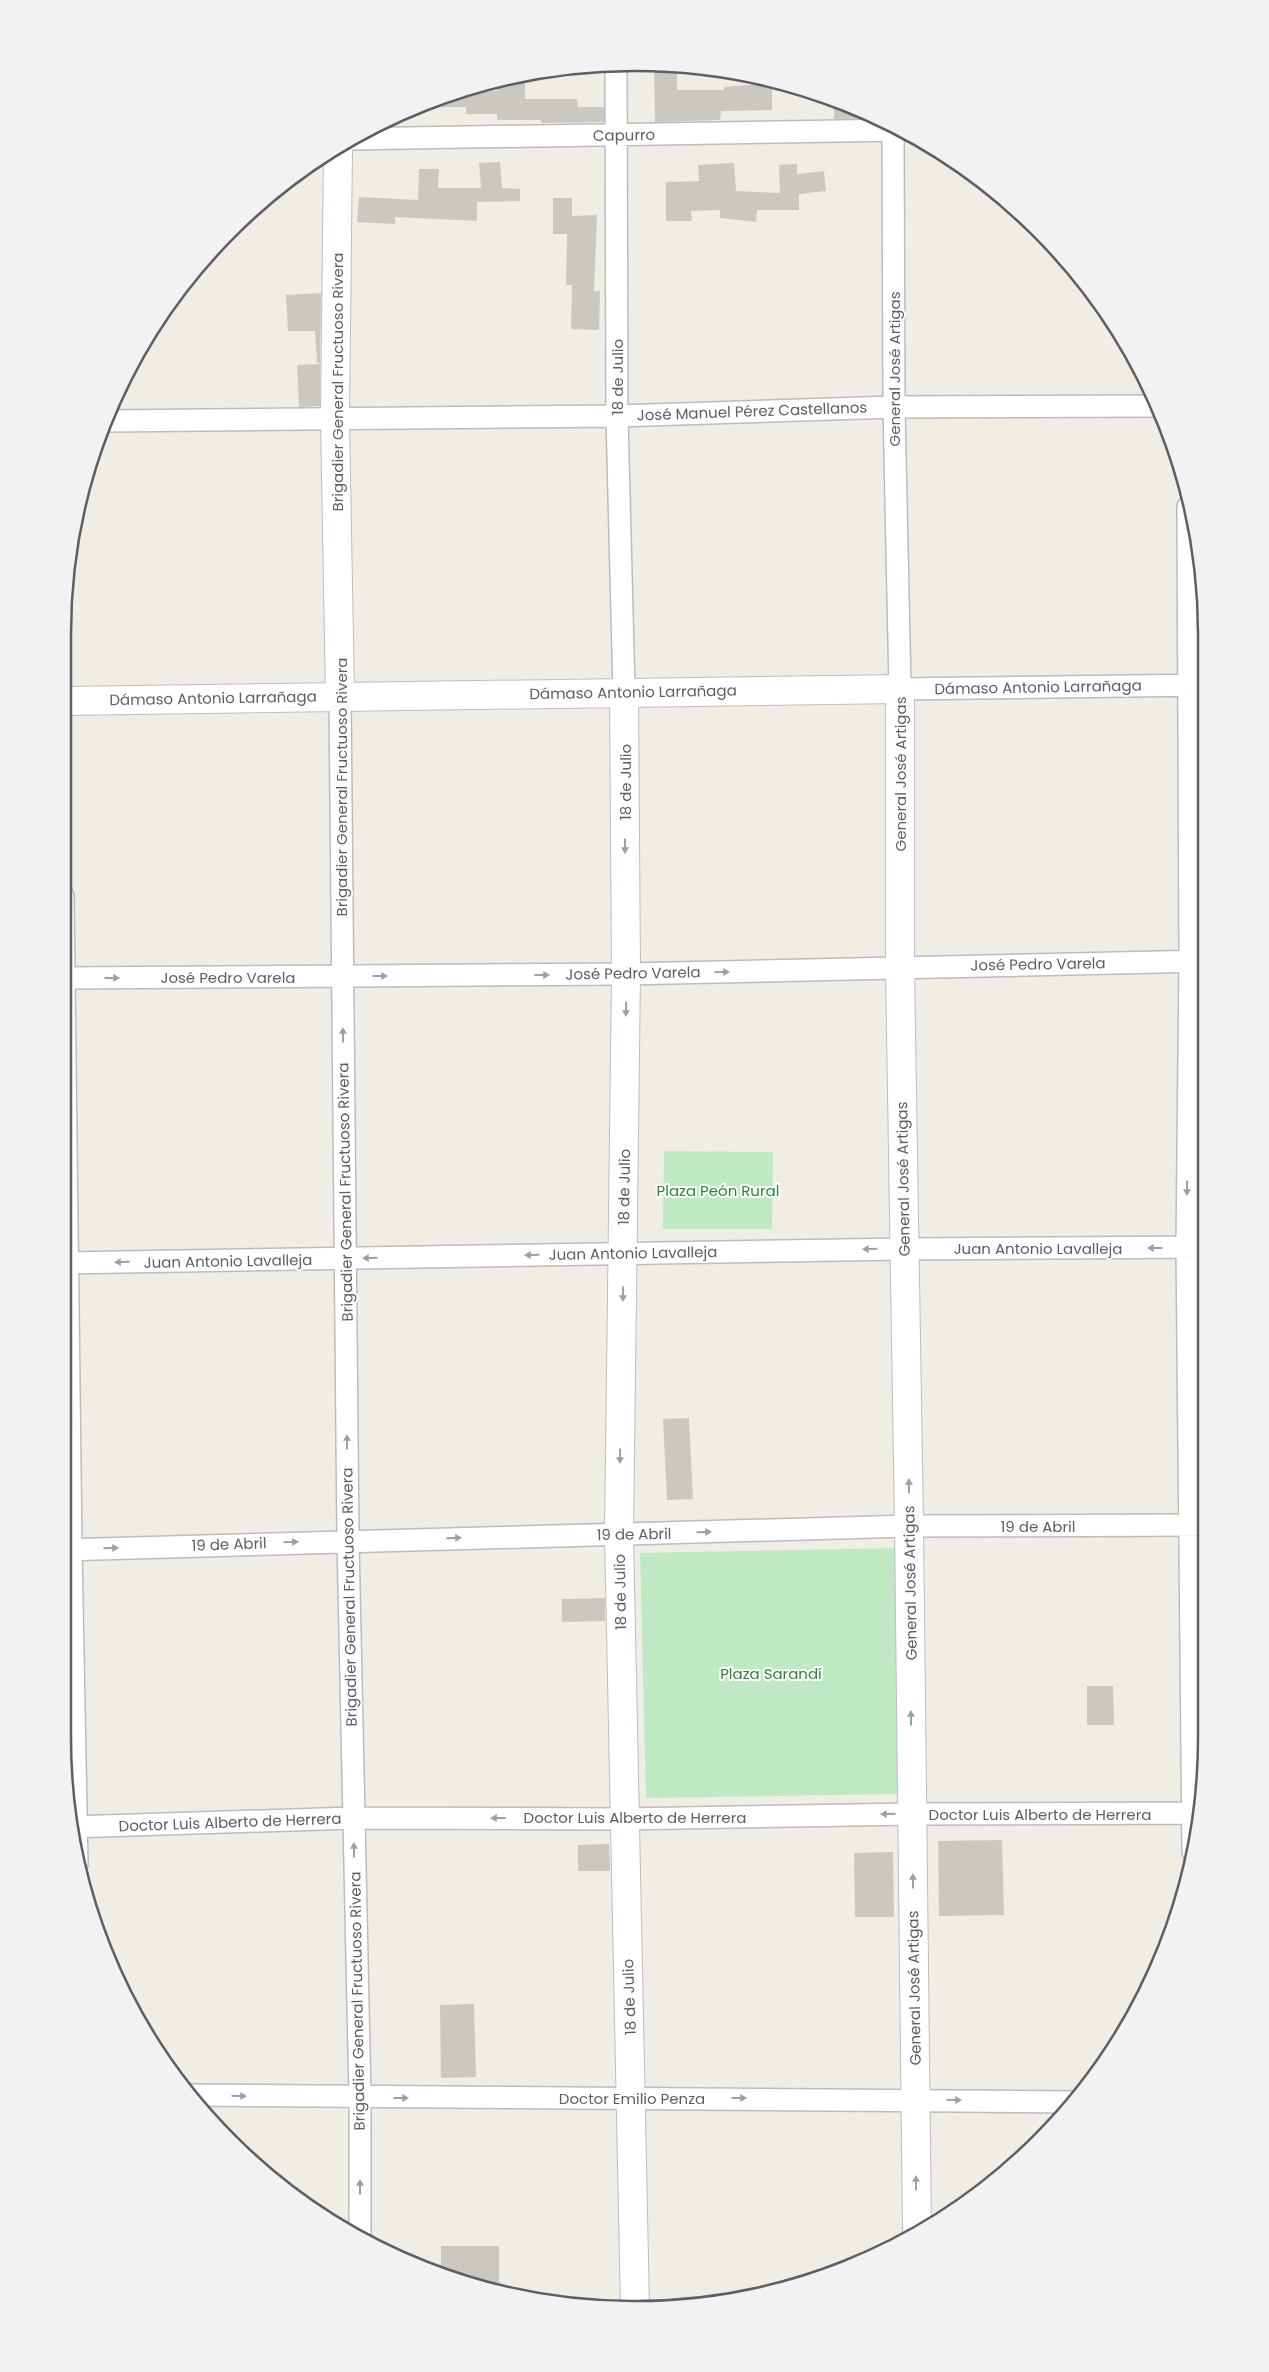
<svg xmlns="http://www.w3.org/2000/svg" width="1269" height="2372" font-family="Poppins,sans-serif">
	<style>
		.green { fill: #bfe9c2 }
		.building { fill: #cbc8c1 }
		.lines { fill: none; stroke-linecap: round; stroke-linejoin: round }
		.street-casing { stroke: #b9bcc1; stroke-width: 24 }
		.secondary-casing { stroke: #babdc3; stroke-width: 30 }
		.street { stroke: #fff; stroke-width: 21 }
		.secondary { stroke: #fff; stroke-width: 28 }
		.oneway { fill: #9da0a3 }
		.labels { text-anchor: middle; dominant-baseline: central; stroke-width: 4; stroke-linejoin: round; paint-order: stroke }
		.street-label { font-size: 15px; fill: #5c6066; stroke: #fff }
		.park-label { font-size: 15px; fill: #2e8339; stroke: #fff }
		.rim { fill: none; stroke: #5c6066; stroke-width: 2.5 }
	</style>
	<rect width="100%" height="100%" fill="#f0eee4"/>
	<path class="green" d="M664,1151L773,1152L772,1229H663Z
		M896,1548L902,1794L646,1798L640,1553Z"/>
	<path class="building" d="M654,64H677V90H724V87L772,83V110L721,111L720,120L655,122Z
		M525,76V99H577L578,107H604V122L541,123V120H497V114H466V107H419L455,92L497,91V82Z
		M834,101L878,118L834,119Z
		M500,162L502,188L520,189V201L477,202V221L395,217V224L357,222L359,197L418,200L419,169H439L438,188H481L479,163Z
		M734,163L736,191L780,193L779,165L797,164V174L824,171L826,191L799,194V210H757L756,222L720,218V210L691,211L692,221H666V182L699,181L698,165Z
		M553,198H572V216L597,215L594,291H600L599,330L571,329L572,285H566L567,234H553Z
		M321,293L320,363H317L315,331H288L286,295Z
		M320,364V406L299,407L297,365Z
		M689,1418L693,1499L667,1500L663,1419Z
		M605,1598V1621L562,1622V1599Z
		M1087,1686H1113L1114,1725H1087Z
		M1002,1840L1004,1915L939,1916L938,1841Z
		M609,1844L610,1871H578V1845Z
		M893,1852L894,1917H855L854,1853Z
		M474,2004L476,2077L441,2078L440,2005Z
		M441,2246H499V2292L441,2275Z"/>
	<g class="lines">
		<defs>
			<path id="street" d="M616,66L617,416L624,692
				M893,125L894,407L900,689L1202,685
				M348,139L900,130
				M107,421L617,416L894,407L1158,406
				M1188,507L1190,961L1187,1247L1193,1852
				M340,696L348,1540L360,2098V2236
				M63,896L71,1549L77,1864
				M63,978L626,974L1203,961
				M63,1263L904,1249L1204,1247
				M63,1550L909,1526L1205,1525
				M71,1827L353,1818L624,1819L912,1814L1199,1813
				M190,2095L1074,2102"/>
			<path id="secondary" d="M338,147L335,419L340,696
				M624,692L626,974L619,1534L635,2308
				M64,701L900,689V967L909,1526L917,2232"/>
		</defs>
		<use href="#street" class="street-casing"/>
		<use href="#secondary" class="secondary-casing"/>
		<use href="#street" class="street"/>
		<use href="#secondary" class="secondary"/>
	</g>
	<defs><path id="oneway-solid" d="M-6-.8H1V-3.2L6.5 0L1 3.2V.8H-6Z" transform="scale(1.25)"/></defs>
	<g class="oneway">
		<use href="#oneway-solid" transform="translate(625 846) rotate(90)"/>
		<use href="#oneway-solid" transform="translate(722 972) rotate(-2)"/>
		<use href="#oneway-solid" transform="translate(542 975)"/>
		<use href="#oneway-solid" transform="translate(380 976)"/>
		<use href="#oneway-solid" transform="translate(112 978)"/>
		<use href="#oneway-solid" transform="translate(626 1009) rotate(91)"/>
		<use href="#oneway-solid" transform="translate(343 1035) rotate(-91)"/>
		<use href="#oneway-solid" transform="translate(1187 1188) rotate(91)"/>
		<use href="#oneway-solid" transform="translate(1155 1248) rotate(180)"/>
		<use href="#oneway-solid" transform="translate(870 1249) rotate(179)"/>
		<use href="#oneway-solid" transform="translate(532 1255) rotate(179)"/>
		<use href="#oneway-solid" transform="translate(370 1258) rotate(179)"/>
		<use href="#oneway-solid" transform="translate(122 1262) rotate(179)"/>
		<use href="#oneway-solid" transform="translate(623 1294) rotate(91)"/>
		<use href="#oneway-solid" transform="translate(347 1442) rotate(-90)"/>
		<use href="#oneway-solid" transform="translate(620 1456) rotate(91)"/>
		<use href="#oneway-solid" transform="translate(909 1486) rotate(-91)"/>
		<use href="#oneway-solid" transform="translate(704 1532) rotate(-2)"/>
		<use href="#oneway-solid" transform="translate(454 1538) rotate(-1)"/>
		<use href="#oneway-solid" transform="translate(291 1542) rotate(-2)"/>
		<use href="#oneway-solid" transform="translate(111 1548) rotate(-2)"/>
		<use href="#oneway-solid" transform="translate(911 1718) rotate(-91)"/>
		<use href="#oneway-solid" transform="translate(888 1814) rotate(179)"/>
		<use href="#oneway-solid" transform="translate(498 1818) rotate(-180)"/>
		<use href="#oneway-solid" transform="translate(354 1850) rotate(-91)"/>
		<use href="#oneway-solid" transform="translate(913 1881) rotate(-91)"/>
		<use href="#oneway-solid" transform="translate(239 2096) rotate(1)"/>
		<use href="#oneway-solid" transform="translate(401 2098)"/>
		<use href="#oneway-solid" transform="translate(739 2098)"/>
		<use href="#oneway-solid" transform="translate(954 2100) rotate(1)"/>
		<use href="#oneway-solid" transform="translate(916 2183) rotate(-91)"/>
		<use href="#oneway-solid" transform="translate(360 2187) rotate(-90)"/>
	</g>
	<g class="labels">
		<g class="street-label">
			<text transform="translate(624 135) rotate(-1)">Capurro</text>
			<text transform="translate(894 369) rotate(-90)">General José Artigas</text>
			<text transform="translate(617 377) rotate(-90)">18 de Julio</text>
			<text transform="translate(337 382) rotate(-90)">Brigadier General Fructuoso Rivera</text>
			<text transform="translate(752 411) rotate(-2)">José Manuel Pérez Castellanos</text>
			<text transform="translate(1038 687) rotate(-1)">Dámaso Antonio Larrañaga</text>
			<text transform="translate(633 692) rotate(-1)">Dámaso Antonio Larrañaga</text>
			<text transform="translate(213 698) rotate(-1)">Dámaso Antonio Larrañaga</text>
			<text transform="translate(900 774) rotate(-90)">General José Artigas</text>
			<text transform="translate(625 782) rotate(-90)">18 de Julio</text>
			<text transform="translate(341 787) rotate(-90)">Brigadier General Fructuoso Rivera</text>
			<text transform="translate(1038 964) rotate(-1)">José Pedro Varela</text>
			<text transform="translate(633 973) rotate(-1)">José Pedro Varela</text>
			<text x="228" y="977">José Pedro Varela</text>
			<text transform="translate(903 1179) rotate(-91)">General José Artigas</text>
			<text transform="translate(624 1187) rotate(-89)">18 de Julio</text>
			<text transform="translate(345 1192) rotate(-91)">Brigadier General Fructuoso Rivera</text>
			<text x="1038" y="1248">Juan Antonio Lavalleja</text>
			<text transform="translate(633 1253) rotate(-1)">Juan Antonio Lavalleja</text>
			<text transform="translate(228 1261) rotate(-1)">Juan Antonio Lavalleja</text>
			<text x="1038" y="1526">19 de Abril</text>
			<text transform="translate(634 1534) rotate(-1)">19 de Abril</text>
			<text transform="translate(229 1544) rotate(-2)">19 de Abril</text>
			<text transform="translate(910 1583) rotate(-91)">General José Artigas</text>
			<text transform="translate(620 1592) rotate(-91)">18 de Julio</text>
			<text transform="translate(349 1597) rotate(-91)">Brigadier General Fructuoso Rivera</text>
			<text x="1040" y="1814">Doctor Luis Alberto de Herrera</text>
			<text x="635" y="1817">Doctor Luis Alberto de Herrera</text>
			<text transform="translate(230 1822) rotate(-2)">Doctor Luis Alberto de Herrera</text>
			<text transform="translate(914 1988) rotate(-91)">General José Artigas</text>
			<text transform="translate(629 1997) rotate(-92)">18 de Julio</text>
			<text transform="translate(357 2001) rotate(-91)">Brigadier General Fructuoso Rivera</text>
			<text x="632" y="2098">Doctor Emilio Penza</text>
		</g>
		<g class="park-label">
			<text x="718" y="1190">Plaza Peón Rural</text>
			<text x="771" y="1673">Plaza Sarandí</text>
		</g>
	</g>
	<path d="M0 0H1269V2372H0ZM634 71H635A563 563 0 0 1 1198 634V1738A563 563 0 0 1 635 2301H634A563 563 0 0 1 71 1738V634A563 563 0 0 1 634 71Z" fill="#f2f2f3" fill-rule="evenodd"/>
	<path class="rim" d="M634 71H635A563 563 0 0 1 1198 634V1738A563 563 0 0 1 635 2301H634A563 563 0 0 1 71 1738V634A563 563 0 0 1 634 71Z"/>
</svg>
